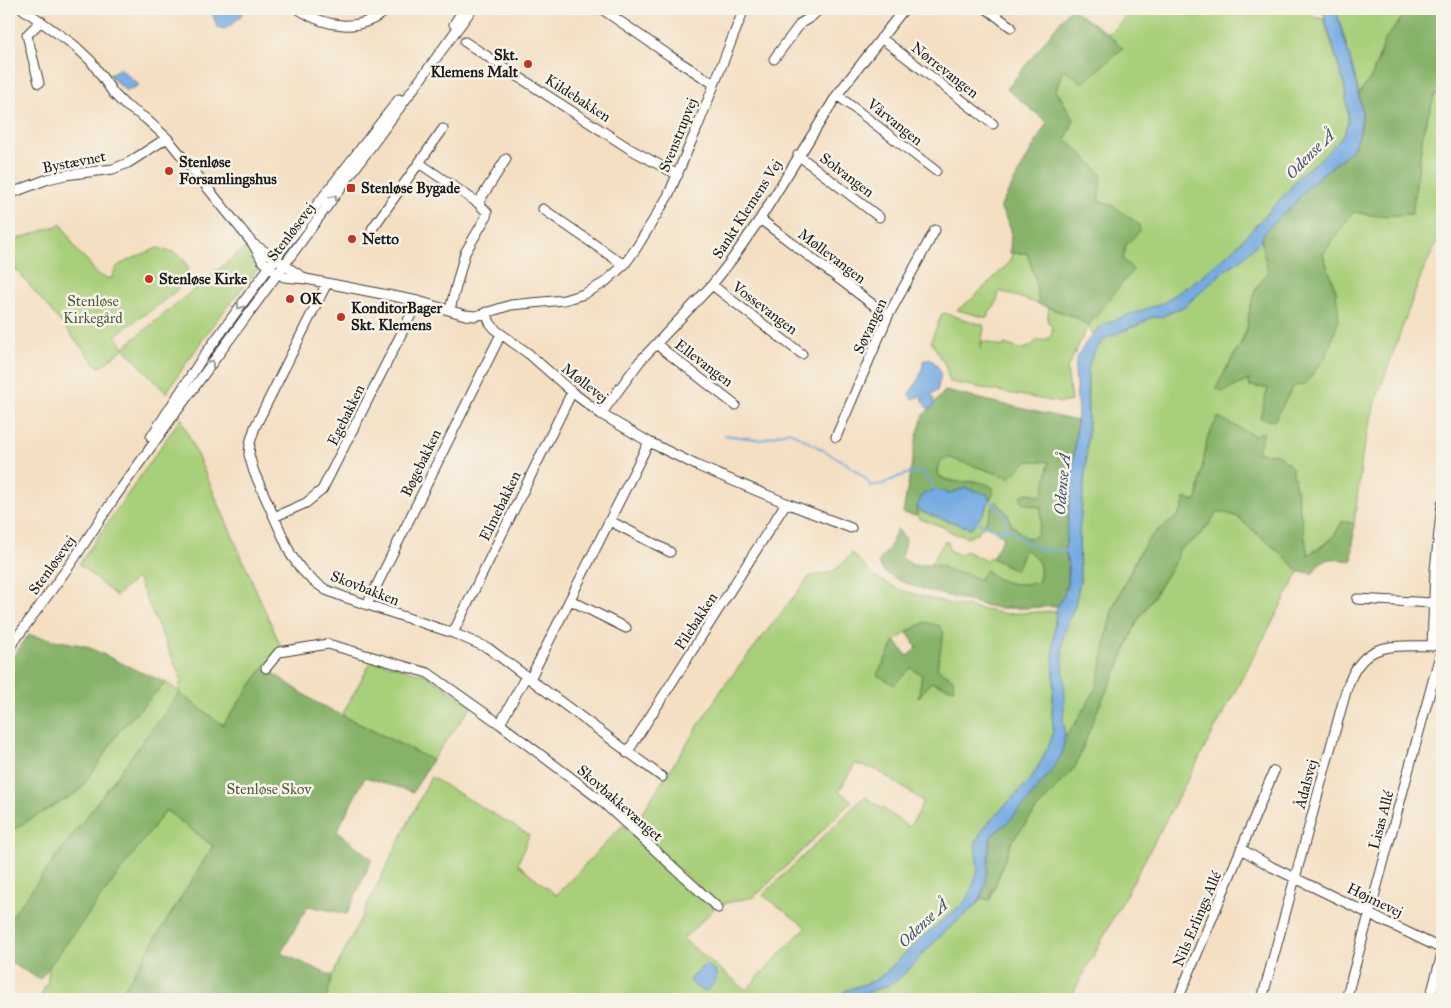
<svg xmlns="http://www.w3.org/2000/svg" width="1451" height="1008" font-family="'IM FELL Great Primer',serif">
	<style>
		.green { fill: #a8cf79; stroke: #62764a; fill-rule: evenodd }
		.forest { fill: #86b269; stroke: #516742 }
		.water { fill: #75aae2; stroke: #48637f }
		.lines { fill: none; stroke-linecap: round; stroke-linejoin: round }
		.stream { stroke: #75aae2; stroke-width: 2 }
		.minor-casing { stroke: #3c3935; stroke-width: 11 }
		.minor { stroke: #fff; stroke-width: 9 }
		.oneway { stroke: #999 }
		.poi-dot { fill: #c8321e; stroke: #f7f3e8; stroke-width: 2 }
		.labels { text-anchor: middle; dominant-baseline: central; stroke-width: 5; stroke-linejoin: round; paint-order: stroke }
		.poi-label { font-size: 15px; font-weight: bold; fill: #1c1c1c; stroke: #f7f3e8; text-anchor: start }
		.street-label { font-size: 15px; fill: #1c1c1c; stroke: #f7f3e8 }
		.park-label { font-size: 15px; fill: #4d5b3d; stroke: #f7f3e8 }
		.water-label { font-size: 16px; font-style: italic; fill: #40556b; stroke: #f7f3e8 }
	</style>
	<rect width="100%" height="100%" fill="#f7f3e8"/>
	<filter id="ink" filterUnits="userSpaceOnUse"><feTurbulence type="fractalNoise" baseFrequency=".02" numOctaves="2"/><feDisplacementMap in="SourceGraphic" scale="10" xChannelSelector="R" yChannelSelector="G"/><feConvolveMatrix kernelMatrix="1 2 1 2 8 2 1 2 1" color-interpolation-filters="sRGB"/></filter>
	<filter id="wash" filterUnits="userSpaceOnUse"><feTurbulence type="fractalNoise" baseFrequency=".0096" numOctaves="4" result="noise"/><feDisplacementMap in="SourceGraphic" scale="20" xChannelSelector="R" yChannelSelector="G"/><feGaussianBlur stdDeviation="1.12" result="paint"/><feColorMatrix in="noise" values="0 0 0 0 0 0 0 0 0 0 0 0 0 0 0 0 0 1.4 0 .05"/><feComposite in="paint" operator="in"/></filter>
	<g filter="url(#wash)">
		<rect width="100%" height="100%" fill="#f4dfc2"/>
		<path class="green" d="M1133,9H1311L1313,17L1324,19L1344,84L1348,104V122L1345,132L1341,138L1319,160L1301,174L1288,191L1234,249L1197,280L1163,303L1097,329L1093,334L1088,326L1067,369L1071,401L1061,403L950,382L945,365L931,341L942,314L944,313L983,325L984,329L980,349L983,341L1003,347L1004,344C1022,349 1023,353 1038,340C1045,341 1054,338 1052,329C1051,320 1050,329 1048,321C1047,317 1049,311 1049,308L1077,318L1133,270L1123,259L1126,245L1140,231L1115,207L1098,200L1102,174L1066,139L1074,119L1056,90L1063,69L1122,49L1108,34Z
			M1336,9H1409L1385,40L1372,76L1359,94L1354,73Z
			M1442,94V232L1422,273L1375,403L1362,457L1354,524L1343,521L1332,539L1308,555L1292,467L1277,454L1256,453L1263,433L1255,436L1202,473L1197,500L1192,501L1185,499C1178,527 1166,520 1151,537C1142,546 1136,559 1131,570C1124,584 1116,598 1112,612C1106,632 1105,653 1100,673C1095,696 1081,718 1065,736L1063,719L1062,645L1064,633L1075,605L1080,581L1079,534L1088,437V368L1094,351L1101,343L1108,337L1138,325L1152,317H1161L1185,306L1225,270L1242,259L1261,240L1268,272L1255,290L1249,314L1247,328L1240,345L1225,370L1223,391L1249,380L1250,386L1268,388L1260,418L1284,401L1293,387L1336,291L1323,254L1353,212L1378,216L1412,214L1424,127L1435,95Z
			M62,224C67,233 72,244 79,253C81,256 81,255 85,258C94,267 95,279 112,278C113,274 115,268 119,265C122,263 154,249 158,248C159,248 164,250 166,250C180,254 193,262 185,280C177,295 131,323 115,335L124,347L247,246L257,260L259,267L211,327L166,393L124,348L99,368L9,261V242Z
			M1013,253H1027L1035,278L1039,304L1000,291L994,308L990,311L988,318L957,310L973,298L1008,264Z
			M181,418L281,647L264,667L223,725L179,693L9,920V829L12,830L78,792L99,763L119,731L166,682L179,692L181,678L137,578L116,596L79,564Z
			M950,458L1010,478L1027,461H1049L1043,496L1028,493L1021,502L1041,508V522L1037,535L1031,538H1026L1011,524L1008,514L996,502C988,516 984,534 966,538L963,535H957L941,526L920,519L917,512V506L920,511L927,514L971,528L983,514L993,494L976,481L959,482L945,479L939,475L937,469L941,461Z
			M1218,511L1236,516L1278,551L1299,572L1070,999H853L866,993L889,985L900,978L938,938L977,904L981,898L990,900L1012,841L1037,809L1096,713L1121,661L1136,624L1177,559L1179,549C1201,538 1205,530 1218,511Z
			M945,541L949,543L948,546L951,551L960,555L966,551L986,561L989,557L1016,570L1025,548C1038,558 1044,566 1038,582C1027,585 1011,585 1000,580C995,578 991,573 986,570L979,580L969,574L953,572L938,565H930Z
			M852,553L875,577L900,590L951,604L1007,614L1056,611L1053,644L1054,685L1052,711L1053,731L1050,743L1037,769L1029,781L987,824L980,834L977,840L978,870L971,891L966,900L958,908L919,940L883,975L874,981L847,990L836,999H326L332,976L431,777L529,835L518,864L556,895L623,825L715,908L683,939L746,990L806,927L763,895L865,796L909,827L918,814L923,801L877,770L855,764L839,791L852,801L760,892L753,897L718,905L633,827L724,686L810,576C832,574 838,570 852,553ZM907,632L940,651L937,669L953,679V689L931,682L919,697L922,675L911,668L878,675L895,641ZM702,967L717,975L710,987L691,977L697,974Z
			M372,660L426,675L472,706L432,760L342,715Z
			M165,810L213,846L118,999H40L45,986H47L49,966Z"/>
		<path class="forest" d="M1070,9H1072L1108,34L1123,48L1083,83L1063,69L1056,90L1074,120L1066,139L1102,174L1098,200L1115,207L1139,224L1140,231L1126,245L1123,259L1133,270L1088,326L1077,318L1039,304L1035,278L1027,253H1010L1011,229L1000,207L1047,122L1007,89Z
			M1409,9H1442V94L1435,95L1424,127L1412,214L1378,216L1353,212L1323,254L1336,291L1339,320L1326,357L1305,384L1293,387L1274,421L1260,418L1268,388L1250,386L1249,380L1223,392L1216,388C1225,369 1241,349 1247,329C1248,324 1248,319 1249,314C1252,295 1257,287 1268,272C1266,262 1262,251 1262,241C1261,231 1275,221 1282,215C1292,205 1300,193 1310,183C1335,162 1364,151 1362,113C1362,107 1360,100 1359,94L1372,76L1385,40Z
			M945,391L1077,421L1065,552C1071,570 1069,590 1057,606L1025,608H998L979,604L922,589L902,582L883,571L878,562L889,549L897,529L906,539L901,558L913,565H938L953,572L969,574L979,580L986,570C990,573 995,578 1000,580C1011,585 1027,585 1038,582C1044,566 1038,558 1025,549L1016,570L992,558L1004,537L985,523L996,501L1008,514L1011,524L1026,538H1031L1037,535L1041,522V508L1021,502V495L1028,493L1043,496L1049,462L1027,461L1010,478L950,458L941,461C940,464 938,466 937,469C936,485 966,481 975,482C982,482 988,484 993,488V494L989,499L986,494L966,488L950,493L935,490L917,506L916,516L903,513L916,439L923,416Z
			M1218,417L1255,436L1258,433H1264L1257,453L1277,454L1292,467L1308,555L1332,539L1343,521L1354,524L1352,561C1333,559 1323,554 1313,573L1299,572L1278,551L1236,516L1218,511C1205,529 1200,538 1179,549L1177,559L1136,624L1121,661L1096,713L1076,766L1037,809L1012,841L989,900L981,898L985,883L990,840L992,835L1006,824L1028,801L1045,779L1062,754L1065,736L1075,724L1094,692L1100,674L1104,649L1112,611L1131,570L1141,550L1151,536L1178,516L1182,510L1185,498L1192,501L1197,500L1207,439Z
			M925,622L940,626L944,633L937,668L953,679L954,689L931,682L918,698L922,675L911,668L894,685L877,675L895,641L907,656L917,648L907,632Z
			M29,635L86,646L140,672L166,682L119,731L99,763L78,792L12,830L9,829V662Z
			M264,667L317,703L432,760L413,792L365,777L337,831L372,859L347,914L308,906L281,953L332,976L326,999H118L213,846L166,810L40,979L9,962V920L179,693L223,725Z"/>
		<path class="water" d="M211,9H245C240,18 233,25 224,29L217,27Z
			M1322,9H1336L1354,73L1362,113L1359,136L1353,148L1342,158L1310,184L1291,207L1272,224L1264,233L1261,240L1242,259L1225,270L1185,306L1161,317H1152L1138,325L1108,337L1101,343L1094,352L1091,359L1088,368L1087,402L1088,415L1086,465L1079,534L1080,581L1075,605L1064,633L1062,645L1065,698L1063,719L1065,736L1062,754L1056,764L1028,801L1006,824L992,835L990,840C987,862 989,885 977,904L938,938L900,978L889,985L866,993L853,999H836L847,990L874,981L883,975L919,940L958,908L966,900L971,891L978,870L975,845L980,834L987,824L1029,781L1037,769L1050,743L1053,731L1052,711L1054,685L1053,644L1056,611C1057,606 1059,604 1061,600C1070,585 1070,568 1065,552L1078,413L1075,370L1076,360L1086,342L1103,325L1114,320L1163,303L1197,280L1234,249L1288,191L1301,174L1319,160L1341,138L1345,132L1348,122V113L1344,84Z
			M120,68L139,85L126,91L109,75Z
			M930,358C943,372 942,372 937,391L931,394L933,398L934,405L931,409L926,407L921,396L912,399L910,396L909,392C917,385 923,372 923,361Z
			M966,488L987,494L989,499L983,514L971,528L927,514L920,511L917,506L923,494L935,490L950,493Z
			M706,965L714,969L717,975C715,982 710,991 704,991C698,989 692,985 690,979L697,974L702,967Z"/>
		<g class="lines">
			<path class="stream" d="M725,435L761,440L789,431L846,463L866,479L871,486L882,484L903,475L922,471L935,490
				M988,502L994,504L1006,516L1007,529L1037,548L1041,550L1067,551
				M977,522L998,531L1007,529"/>
		</g>
	</g>
	<g filter="url(#ink)">
		<g class="lines">
			<defs>
				<path id="minor" d="M23,9L74,45L91,61L114,94L125,105L145,118L167,138L253,244L262,260L269,267L284,277L306,279L418,301L465,315L476,316L511,305L564,300L584,294L604,283L624,265L637,247L668,196L697,128L744,9
					M298,9C327,28 360,33 388,9
					M602,9L670,56L714,84
					M987,9L1011,27
					M454,24L464,9
					M881,38L993,124
					M465,42L630,149L678,175
					M774,59L801,23L811,17L820,9
					M39,83L27,35L41,21
					M837,95L936,171
					M798,155L879,217
					M419,163L478,203L487,212L486,217L465,253L450,309
					M9,194L48,179L65,175L113,169L128,163L167,138
					M478,203L506,159
					M543,209L624,265
					M760,219L888,316
					M372,229L443,129
					M253,244C271,254 285,267 303,277
					M327,283L255,427L250,443L249,455L254,472L291,555L301,569L312,580L326,590L344,597L453,633L488,648L662,777
					M712,285L802,354
					M486,312L490,323L497,331L529,354L572,392L601,414L649,442L698,466L786,503L851,528
					M656,344L735,405
					M601,414L640,361L712,285L733,258L760,219L837,95L904,9
					M151,437L203,357L281,251L399,99
					M836,437L888,316L935,230
					M274,517L306,503L322,490L418,301
					M610,521L670,552
					M1357,599L1434,603
					M570,600L626,628
					M367,605L501,334
					M453,633L572,392
					M1432,646L1435,570L1442,504
					M9,648L72,562L115,497L171,419L472,9
					M266,668L279,652L328,644L428,673L500,724L598,798L718,908
					M530,679L649,442
					M500,724L526,676
					M627,753L786,503
					M1241,849L1272,867L1442,949
					M1178,999L1274,771
					M1262,999L1346,691C1363,636 1395,648 1442,645
					M1346,999L1442,648
					M1430,999L1442,954"/>
			</defs>
			<use href="#minor" class="minor-casing"/>
			<use href="#minor" class="minor"/>
		</g>
		<defs><path id="oneway-chevron" d="M-2-3.5L2.5 0L-2 3.5" fill="none" stroke-width="1.6" stroke-linecap="round" stroke-linejoin="round" transform="scale(1.25)"/></defs>
		<g class="oneway">
			<use href="#oneway-chevron" transform="translate(334 198) rotate(-53)"/>
			<use href="#oneway-chevron" transform="translate(240 306) rotate(126)"/>
			<use href="#oneway-chevron" transform="translate(211 363) rotate(-54)"/>
		</g>
	</g>
	<g class="poi-dot">
		<circle cx="528" cy="64" r="5"/>
		<circle cx="169" cy="171" r="5"/>
		<rect x="346" y="183" width="10" height="10" rx="2.5"/>
		<circle cx="352" cy="239" r="5"/>
		<circle cx="149" cy="279" r="5"/>
		<circle cx="290" cy="299" r="5"/>
		<circle cx="341" cy="317" r="5"/>
	</g>
	<g class="labels">
		<g class="poi-label">
			<text x="518" y="55" text-anchor="end">Skt.<tspan x="518" dy="17">Klemens Malt</tspan></text>
			<text x="179" y="162">Stenløse<tspan x="179" dy="17">Forsamlingshus</tspan></text>
			<text x="361" y="188">Stenløse Bygade</text>
			<text x="362" y="239">Netto</text>
			<text x="159" y="279">Stenløse Kirke</text>
			<text x="300" y="299">OK</text>
			<text x="351" y="308">KonditorBager<tspan x="351" dy="17">Skt. Klemens</tspan></text>
		</g>
		<g class="street-label">
			<text transform="translate(945 70) rotate(38)">Nørrevangen</text>
			<text transform="translate(578 98) rotate(33)">Kildebakken</text>
			<text transform="translate(895 122) rotate(38)">Vårvangen</text>
			<text transform="translate(678 135) rotate(-68)">Svenstrupvej</text>
			<text transform="translate(74 162) rotate(-11)">Bystævnet</text>
			<text transform="translate(847 175) rotate(37)">Solvangen</text>
			<text transform="translate(747 209) rotate(-57)">Sankt Klemens Vej</text>
			<text transform="translate(291 232) rotate(-53)">Stenløsevej</text>
			<text transform="translate(832 256) rotate(37)">Møllevangen</text>
			<text transform="translate(765 308) rotate(37)">Vossevangen</text>
			<text transform="translate(870 326) rotate(-65)">Søvangen</text>
			<text transform="translate(704 363) rotate(37)">Ellevangen</text>
			<text transform="translate(585 383) rotate(38)">Møllevej</text>
			<text transform="translate(346 415) rotate(-64)">Egebakken</text>
			<text transform="translate(421 463) rotate(-64)">Bøgebakken</text>
			<text transform="translate(500 506) rotate(-64)">Elmebakken</text>
			<text transform="translate(52 565) rotate(-54)">Stenløsevej</text>
			<text transform="translate(365 588) rotate(21)">Skovbakken</text>
			<text transform="translate(696 621) rotate(-57)">Pilebakken</text>
			<text transform="translate(1306 784) rotate(-75)">Ådalsvej</text>
			<text transform="translate(620 803) rotate(41)">Skovbakkevænget</text>
			<text transform="translate(1381 820) rotate(-75)">Lisas Allé</text>
			<text transform="translate(1375 900) rotate(26)">Højmevej</text>
			<text transform="translate(1197 919) rotate(-67)">Nils Erlings Allé</text>
		</g>
		<g class="park-label">
			<text x="93" y="301">Stenløse<tspan x="93" dy="17">Kirkegård</tspan></text>
			<text x="269" y="789">Stenløse Skov</text>
		</g>
		<g class="water-label">
			<text transform="translate(1310 154) rotate(-45)">Odense Å</text>
			<text transform="translate(1062 484) rotate(-85)">Odense Å</text>
			<text transform="translate(923 923) rotate(-43)">Odense Å</text>
		</g>
	</g>
	<rect width="1451" height="1008" fill="none" stroke="#f7f3e8" stroke-width="30"/>
</svg>
